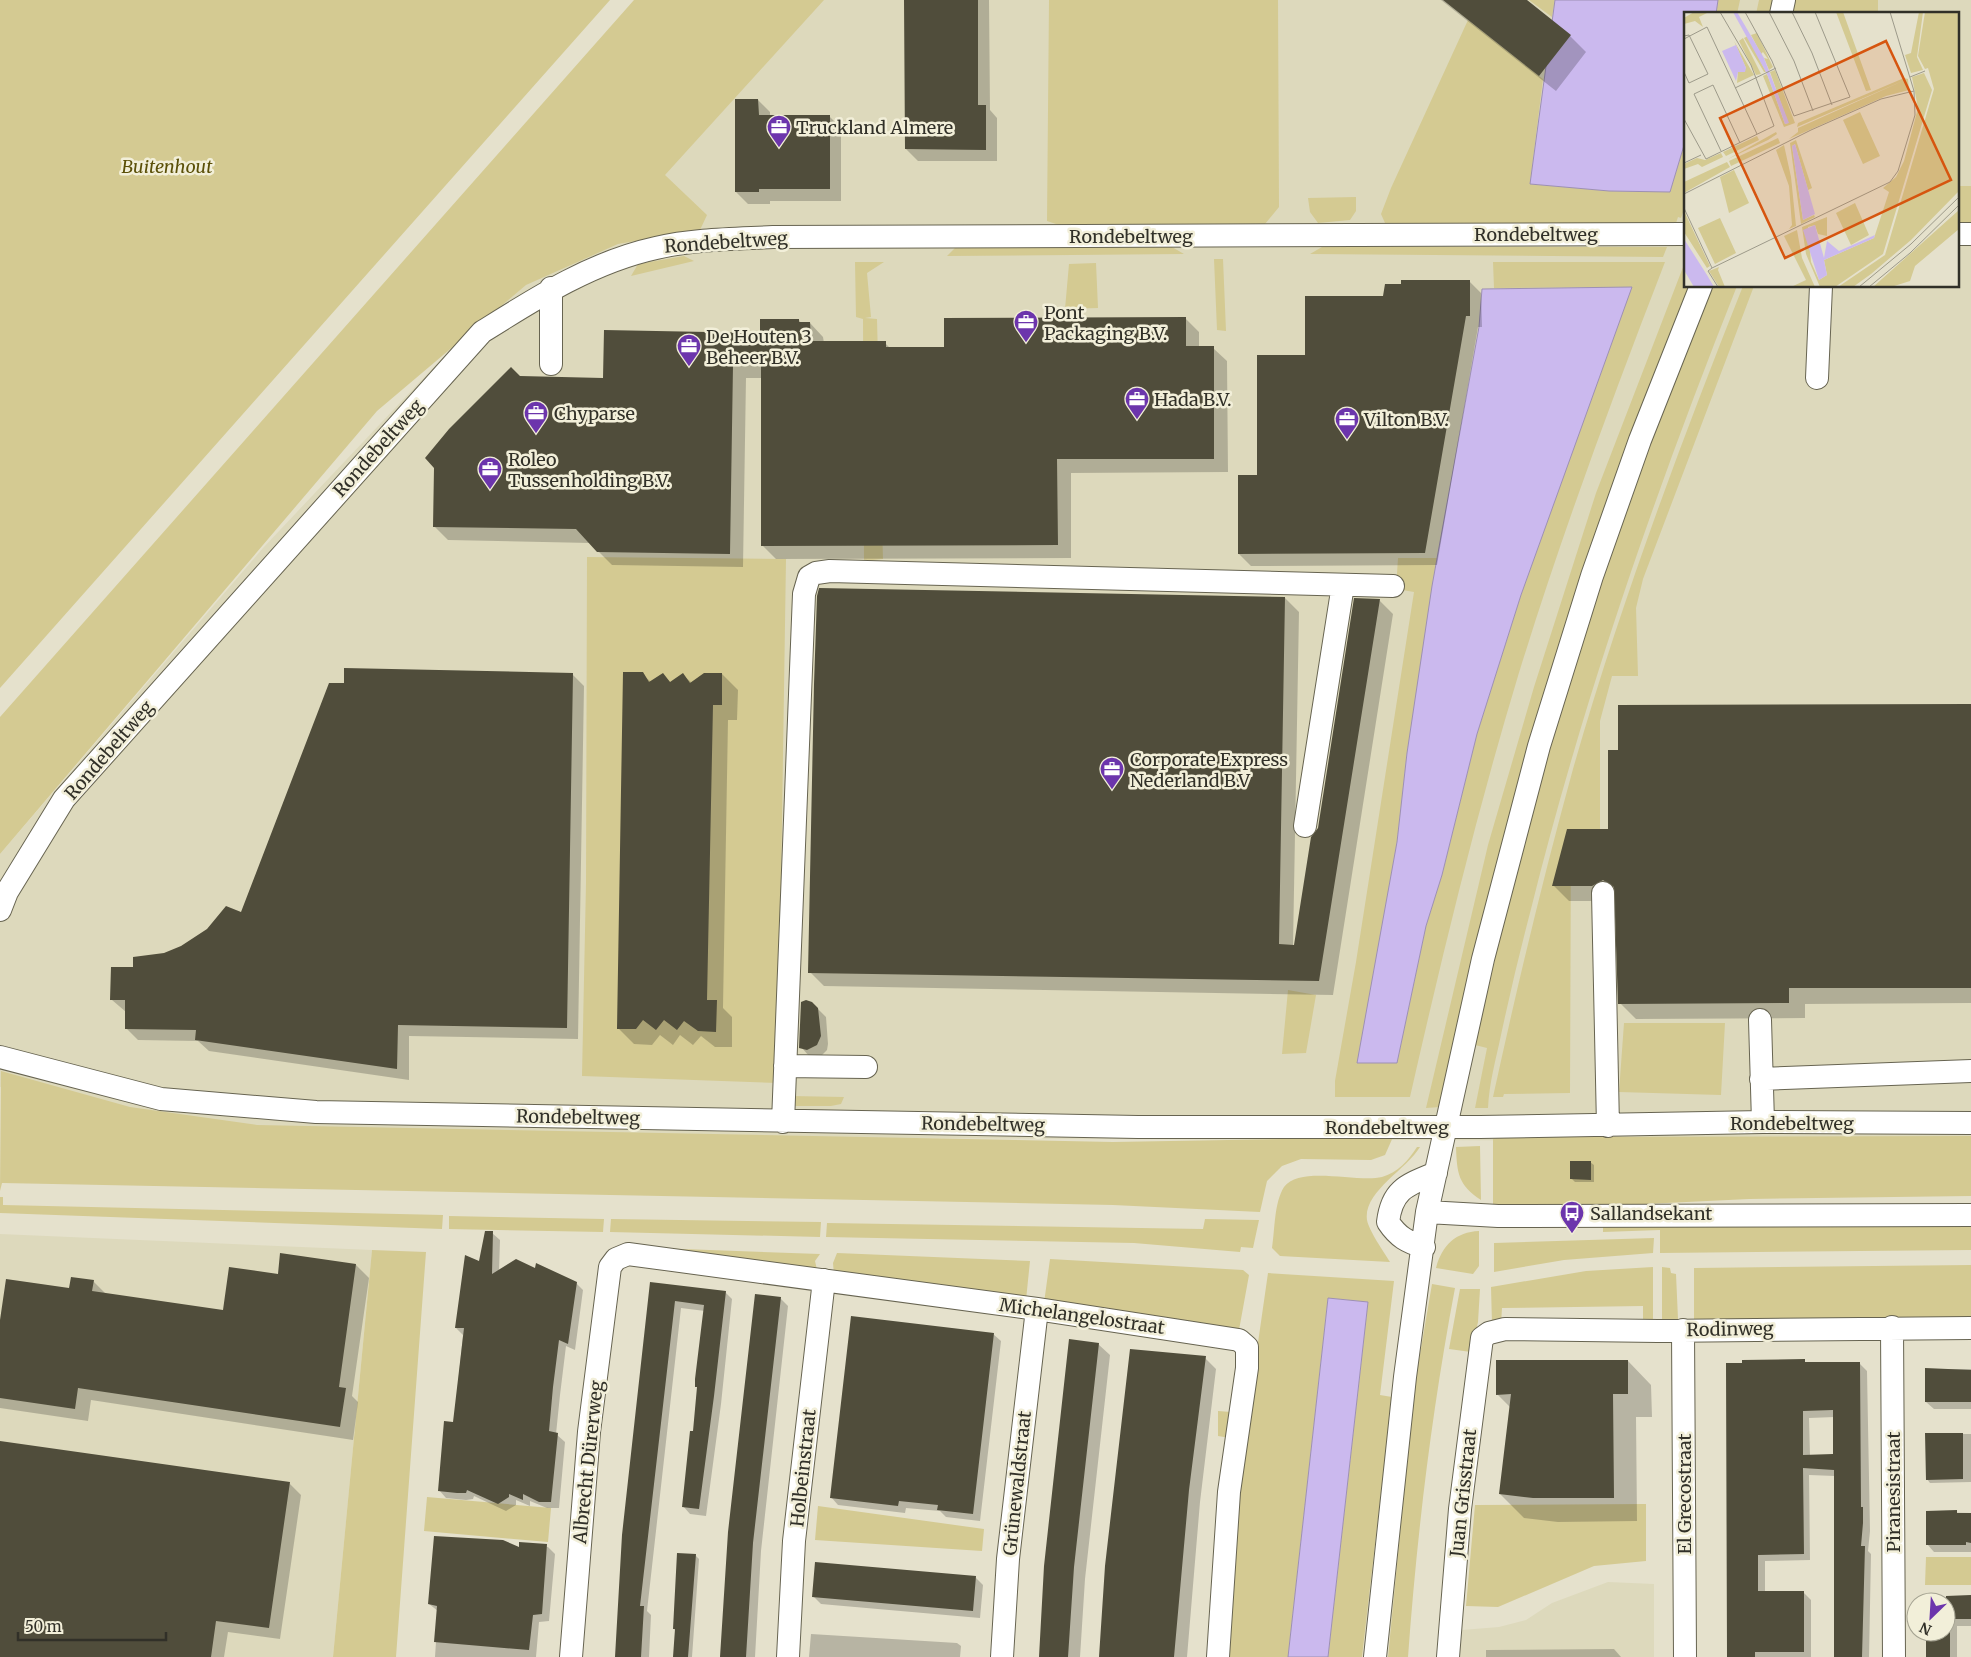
<svg xmlns="http://www.w3.org/2000/svg" width="1971" height="1657" font-family="Merriweather,serif">
	<style>
		.built { fill: #ddd9bc; fill-rule: evenodd }
		.green { fill: #d4ca92 }
		.water { fill: #cbb9ee; stroke: #9d90b3 }
		.shadow { fill: #0003; fill-rule: evenodd }
		.building { fill: #504d3b; fill-rule: evenodd }
		.lines { fill: none; stroke-linecap: round; stroke-linejoin: round }
		.minor-casing { stroke: #676451; stroke-width: 24 }
		.minor { stroke: #fff; stroke-width: 22 }
		.labels { text-anchor: middle; dominant-baseline: central; stroke-width: 5; stroke-linejoin: round; paint-order: stroke }
		.poi-label { font-size: 18px; fill: #313028; stroke: #f2efd9; text-anchor: start }
		.park-label { font-size: 18px; font-style: italic; fill: #5b5008; stroke: #f2efd9 }
		.street-label { font-size: 18px; fill: #313028; stroke: #f2efd9 }
		.inset-road { fill: none; stroke: #9d9a8a; stroke-width: 1 }
		.view { fill: #d6550f; fill-opacity: 0.15; stroke: #d6550f; stroke-width: 2.5 }
		.inset-edge { fill: none; stroke: #313028; stroke-width: 2.5 }
	</style>
	<rect width="100%" height="100%" fill="#e5e1cc"/>
	<path class="built" d="M780,0H1971V1142L296,1136L0,1087V854L263,548ZM1685,14H1957V286H1685Z
		M0,1234L372,1250L333,1657H0Z
		M1608,1582L1654,1584V1657H1460L1462,1630L1499,1627L1526,1620L1552,1603Z"/>
	<path class="green" d="M0,0H610L0,688Z
		M634,0H824L665,175L707,215L700,230L618,244L526,285L377,411L0,854V717Z
		M1049,0H1278L1279,207L1265,224L1059,225L1047,221Z
		M1529,0H1555L1552,17Z
		M1718,0H1740L1737,14H1716Z
		M1759,0H1773L1770,14H1756Z
		M1794,0H1878V14H1791Z
		M1468,20L1543,79L1530,184L1609,191L1670,192L1685,142V207L1681,218L1678,217L1675,226L1394,227L1385,223L1381,214L1391,188Z
		M1957,186H1971V224L1957,225Z
		M1356,197V211L1350,220L1318,223L1310,212L1308,198Z
		M1172,247L1184,254L947,256L955,248Z
		M1322,247H1667L1663,257L1310,254Z
		M684,256L694,261L631,276L638,264Z
		M1214,259H1223L1226,331L1217,330Z
		M855,262H884L867,273L871,317L865,318L877,319L883,559L864,561L863,319L856,317Z
		M1493,262H1665C1612,399 1561,536 1518,676C1476,815 1442,956 1410,1097H1335V1081L1356,962L1414,592L1396,589L1398,558H1437L1407,753L1397,842L1358,1063H1397L1426,926L1442,875L1477,734L1521,595L1631,287L1494,288Z
		M1685,262V286H1689L1527,750L1474,955L1440,1107L1426,1108L1488,845L1534,687L1596,493Z
		M1096,263L1098,308L1065,309L1069,264Z
		M1712,286H1737C1656,490 1584,696 1531,909C1520,951 1510,993 1501,1035C1496,1059 1489,1083 1488,1108H1475L1487,1048L1475,1045C1510,887 1552,729 1604,575C1636,477 1674,382 1712,286Z
		M1743,286H1754L1643,579L1636,608L1638,676H1612L1600,721V836L1571,837L1570,1093L1504,1094L1503,1097H1493C1517,987 1543,878 1573,769C1620,605 1680,445 1743,286Z
		M587,557L786,559L778,1083L582,1076L586,883Z
		M1288,990L1316,995L1306,1053L1282,1054Z
		M1624,1023H1725L1721,1095L1619,1092Z
		M1,1071L130,1107L257,1125L1113,1142L1393,1137L1385,1155L1371,1160L1301,1159L1282,1166L1267,1181L1260,1212L1113,1205L2,1183L0,1191Z
		M791,1096L844,1097L841,1104L831,1106H795Z
		M1971,1136V1196L1749,1199L1603,1206L1493,1204V1139L1499,1137Z
		M1480,1146L1481,1200C1458,1185 1457,1173 1456,1147Z
		M1417,1147H1420C1406,1170 1363,1192 1367,1220C1369,1231 1384,1252 1390,1262L1280,1256L1272,1248C1275,1229 1274,1203 1284,1187C1300,1165 1358,1183 1382,1177C1397,1173 1409,1160 1417,1147Z
		M0,1197H3V1205L443,1215L442,1229L0,1213Z
		M449,1216L604,1219L603,1232L449,1229Z
		M611,1219L821,1222L820,1237L610,1232Z
		M1205,1219L1259,1220L1253,1248L1241,1247L1240,1252L1134,1243L826,1237L827,1223L1203,1229Z
		M1971,1225V1250L1660,1253V1230L1603,1232V1227Z
		M1479,1231V1266L1473,1274L1436,1268C1442,1245 1456,1232 1479,1231Z
		M1654,1238L1653,1253L1564,1260L1494,1272V1243Z
		M628,1247L820,1254L815,1261L818,1274Z
		M372,1250L426,1252L396,1657H333Z
		M837,1253L1030,1261L1026,1300L834,1275L833,1263Z
		M1050,1259L1243,1270L1249,1275L1239,1330L1044,1303Z
		M1971,1265V1319L1694,1320V1268Z
		M1653,1267V1321H1643V1306L1502,1308L1501,1324H1492L1491,1287L1586,1271Z
		M1662,1267L1670,1268L1671,1273L1676,1274L1678,1319L1662,1320Z
		M1268,1273L1394,1281L1380,1395L1392,1397L1362,1657H1328L1368,1302L1328,1298L1288,1657H1225L1235,1503Z
		M1432,1284L1455,1288C1432,1410 1417,1533 1408,1657H1388L1414,1389Z
		M1460,1289H1480L1478,1322L1471,1352L1449,1349Z
		M1218,1411L1231,1412L1230,1438L1218,1436Z
		M427,1497L551,1508L548,1542L424,1531Z
		M1646,1504V1561L1594,1566L1498,1607L1466,1606L1475,1505Z
		M818,1506L984,1529L982,1551L815,1540Z
		M1926,1557H1971V1585H1925Z"/>
	<path class="water" d="M1555,0H1718L1716,14H1685V142L1670,192L1609,191L1530,184Z
		M1632,287L1521,595L1477,734L1442,875L1426,926L1397,1063H1357L1397,842L1407,753L1432,586L1479,327L1482,289Z
		M1328,1298L1368,1302L1328,1657H1288Z"/>
	<path class="shadow" d="M905,0H989L990,110L997,118V161H918L906,149Z
		M1441,0H1525L1570,36L1586,52L1556,91Z
		M758,100L770,112V116H829L841,128V201H770V204H748L736,192Z
		M1469,281L1481,293L1482,327H1478L1437,565L1251,566L1239,554L1258,476L1306,356L1384,297Z
		M1185,318L1199,332V348H1213L1227,361L1228,472L1071,473V558L776,559L762,545V378H746L743,567L612,565L590,543L448,540L434,526L519,378L604,379L762,334L799,320L801,323H810L823,337L824,343H885L891,349H945Z
		M1285,598L1299,612L1293,946H1295L1319,829L1379,600L1393,614L1333,995L824,986L810,972Z
		M572,674L584,686L578,1039L409,1036V1080L209,1051L198,1041L138,1040L126,1028V1012L112,1000L134,968L181,947L242,913Z
		M642,674L651,682L662,674L671,683L683,675L692,683L722,674L738,690L737,720H728L723,1008L732,1017V1047H715L701,1036L693,1045L680,1035L673,1045L660,1035L652,1045L634,1044L618,1028Z
		M1971,705V1003L1805,1004V1018L1636,1019L1620,1003L1617,897L1609,901H1569L1553,885L1609,830L1619,751Z
		M812,1003L826,1017L828,1044L827,1050L821,1056H809L802,1048Z
		M1590,1162L1594,1165V1182H1575L1572,1179Z
		M492,1233L500,1240L499,1271L536,1269L576,1283L583,1290L575,1350L566,1346L560,1395L556,1434L565,1442L559,1508H547L530,1501V1506L516,1500V1505L506,1511L474,1496L473,1499L466,1500L446,1498L439,1490L454,1423L463,1335L456,1328Z
		M356,1265L369,1278L352,1396L358,1402L353,1440L91,1400L88,1421L0,1408V1328L70,1289L93,1281L106,1294L224,1311L279,1275Z
		M652,1283L725,1292L732,1299L721,1404L706,1516L690,1514L683,1506L694,1433L705,1311L681,1308L647,1611L651,1615L649,1657H617Z
		M780,1298L788,1306L761,1551L755,1657H722Z
		M993,1334L1001,1341L980,1521L946,1517L940,1511L906,1508L905,1513L838,1505L831,1497Z
		M1098,1344L1110,1355L1085,1579L1080,1657H1040Z
		M1205,1358L1216,1369L1200,1502L1187,1657H1101Z
		M1628,1361L1651,1385L1652,1417H1636L1637,1521L1558,1522L1524,1518L1500,1494L1511,1408L1497,1394Z
		M1804,1361L1807,1364H1860L1867,1371L1870,1531L1868,1551L1871,1554L1869,1657H1835V1476L1809,1475L1810,1560L1765,1561V1592H1803L1811,1600V1657H1728ZM1835,1417V1455L1810,1456L1809,1418Z
		M1926,1369H1971V1409H1934L1926,1402Z
		M1926,1434H1971V1482L1930,1483L1927,1479Z
		M0,1442L289,1483L301,1495L280,1639L228,1632L224,1657H0Z
		M1927,1512L1971,1513V1552H1934L1927,1544Z
		M520,1544L548,1547L555,1554L549,1621L539,1622L536,1657H435L438,1611L429,1604L520,1549Z
		M695,1555L699,1559L692,1657H674L676,1631L674,1629Z
		M975,1577L983,1585L980,1618L821,1604L813,1596Z
		M1934,1597H1971V1626H1957V1657H1928V1632H1946V1602H1934Z
		M811,1634L957,1643L961,1646L960,1657H809Z
		M1614,1649L1621,1657H1486V1650Z"/>
	<path class="building" d="M904,0H978V105H986V150L905,149Z
		M1443,0H1527L1571,35L1539,76Z
		M735,99H758L759,115H830V189H759V192H735Z
		M1401,280H1470V316H1466L1425,553L1238,554V475H1257V355H1305V296H1383L1385,284H1401Z
		M1186,317V346H1214V459H1057L1058,545L761,546V365H733L730,554L597,552L576,529L433,527L434,468L425,458L449,429L511,367L520,376L603,378L604,330L760,333V319H799V322H810L811,341H886V347H944V318Z
		M819,588L1285,597L1279,944L1294,945L1311,837L1318,828L1354,598L1380,599L1319,981L808,973L814,684L817,596Z
		M344,668L573,673L567,1028L398,1025L397,1069L195,1040L196,1030L125,1029V1000H110L111,967H133V957L164,953L181,946L207,929L226,906L241,912L329,683H344Z
		M623,672H643L649,682L663,673L670,682L683,673L690,683L704,673H722V705H713L707,1000H717L716,1032L698,1031L684,1021L677,1030L664,1020L656,1030L643,1020L636,1029H617Z
		M1971,704V988H1789V1003L1618,1004L1614,887L1603,880L1592,886H1552L1567,829H1608V750H1618V705Z
		M806,1000L812,1002L818,1008L821,1036L817,1045L807,1050L799,1048L801,1002Z
		M1570,1161H1591V1180L1570,1179Z
		M485,1231H493L492,1274L516,1259L535,1268L536,1263L577,1282L568,1344L559,1340L553,1387L549,1431L558,1433L551,1502H539L523,1494V1500L509,1494V1497L498,1504L467,1490L466,1493H457L438,1491L444,1421L453,1422L464,1328H455L465,1255L479,1261Z
		M280,1253L356,1264L339,1387L346,1388L340,1427L78,1388L75,1409L0,1398V1320L6,1279L69,1288L71,1277L94,1280L92,1291L223,1310L229,1267L278,1274Z
		M650,1282L726,1291L714,1396L699,1509L682,1507L690,1431H693L697,1387H695V1379L704,1305L675,1301L640,1606H644L641,1657H615L622,1535Z
		M755,1294L781,1297L753,1543L746,1657H720L728,1532Z
		M851,1316L994,1333L973,1514L937,1510L938,1505L899,1501L898,1506L830,1498Z
		M1069,1339L1099,1343L1074,1567L1068,1657H1039L1044,1566Z
		M1130,1349L1206,1356L1189,1490L1174,1657H1099L1105,1566Z
		M1805,1359V1362H1860L1861,1507H1863V1523L1861,1546H1865L1862,1657H1834V1470L1803,1468L1804,1554L1758,1555V1591H1804V1652H1755V1657H1727L1726,1363H1742V1360ZM1833,1410V1454L1803,1455V1411Z
		M1496,1360H1628V1394H1613L1614,1498H1533L1499,1494L1511,1394L1496,1395Z
		M1925,1368L1971,1370V1402H1925Z
		M1925,1433H1963V1479L1926,1480Z
		M0,1441L290,1482L269,1628L216,1621L211,1657H0Z
		M1957,1510V1513H1971V1543L1966,1542V1545H1926V1511Z
		M434,1536L503,1540L519,1547V1542L547,1544L542,1614L533,1615L529,1650L434,1642L437,1606L428,1604Z
		M677,1553L696,1554L688,1657H673L675,1629H673Z
		M815,1562L976,1576L973,1611L812,1597Z
		M1971,1595V1619H1946V1596Z
		M1926,1632H1950V1657H1926Z"/>
	<g class="lines">
		<defs>
			<path id="minor" d="M1781,14L1784,0
				M1957,234H1971
				M551,288V364
				M1817,378L1821,286
				M1305,826L1343,585
				M1603,893L1608,1126
				M0,910L7,892L64,799L482,332C536,298 592,262 656,248C694,239 734,239 773,237L1685,234
				M1760,1020L1763,1122
				M0,1057L161,1099L316,1112L1138,1127H1480L1763,1122L1971,1123
				M785,1066L866,1067
				M1761,1079L1971,1071
				M783,1122L804,594L809,577L816,573L830,571L1393,586
				M1427,1212L1498,1216L1971,1215
				M1424,1247C1407,1242 1398,1237 1388,1222C1392,1189 1407,1185 1436,1173
				M1892,1327L1894,1657
				M1683,1330L1685,1657
				M571,1657L589,1432L610,1267L616,1259L628,1254L1037,1309L1239,1340L1247,1347V1368L1229,1492L1218,1657
				M788,1657L794,1541L824,1280
				M1002,1657L1008,1559L1037,1309
				M1375,1657L1405,1377L1427,1212L1483,959L1539,746L1592,576L1640,440L1701,286
				M1448,1657L1460,1509L1482,1338L1489,1333L1505,1329L1658,1331L1971,1328"/>
		</defs>
		<use href="#minor" class="minor-casing"/>
		<use href="#minor" class="minor"/>
	</g>
	<defs>
		<symbol id="office-pin" viewBox="-11 -11 22 30"><path d="M0 17L-7.5 6A9.5 9.5 0 1 1 7.5 6Z" fill="#6c35ac" stroke="#f2efd9"/><path d="M-6-3h4V-5.5h4V-3h4V5H-6ZM-1-4.5V-3h2v-1.5ZM-6 0V1H6V0Z" fill="#fff"/></symbol>
		<symbol id="bus-pin" viewBox="-11 -11 22 30"><path d="M0 17L-7.5 6A9.5 9.5 0 1 1 7.5 6Z" fill="#6c35ac" stroke="#f2efd9"/><path d="M-5-6H5V4H4V6H2V4H-2V6H-4V4H-5ZM-3.5-4V0h7V-4ZM-3.5 1.2v1.5H-2V1.2ZM2 1.2v1.5H3.5V1.2Z" fill="#fff"/></symbol>
	</defs>
	<g fill-rule="evenodd">
		<use href="#office-pin" x="765" y="113" width="28" height="38"/>
		<use href="#office-pin" x="1012" y="308" width="28" height="38"/>
		<use href="#office-pin" x="675" y="332" width="28" height="38"/>
		<use href="#office-pin" x="1123" y="385" width="28" height="38"/>
		<use href="#office-pin" x="522" y="399" width="28" height="38"/>
		<use href="#office-pin" x="1333" y="405" width="28" height="38"/>
		<use href="#office-pin" x="476" y="455" width="28" height="38"/>
		<use href="#office-pin" x="1098" y="755" width="28" height="38"/>
		<use href="#bus-pin" x="1558" y="1199" width="28" height="38"/>
	</g>
	<g class="labels">
		<g class="poi-label">
			<text x="796" y="127">Truckland Almere</text>
			<text x="1044" y="312">Pont<tspan x="1044" dy="21">Packaging B.V.</tspan></text>
			<text x="706" y="336">De Houten 3<tspan x="706" dy="21">Beheer B.V.</tspan></text>
			<text x="1154" y="399">Hada B.V.</text>
			<text x="554" y="413">Chyparse</text>
			<text x="1364" y="419">Vilton B.V.</text>
			<text x="508" y="459">Roleo<tspan x="508" dy="21">Tussenholding B.V.</tspan></text>
			<text x="1130" y="759">Corporate Express<tspan x="1130" dy="21">Nederland B.V</tspan></text>
			<text x="1590" y="1213">Sallandsekant</text>
		</g>
		<g class="park-label">
			<text x="167" y="166">Buitenhout</text>
		</g>
		<g class="street-label">
			<text x="1536" y="234">Rondebeltweg</text>
			<text x="1131" y="236">Rondebeltweg</text>
			<text transform="translate(726 242) rotate(-4)">Rondebeltweg</text>
			<text transform="translate(378 448) rotate(-48)">Rondebeltweg</text>
			<text transform="translate(109 750) rotate(-49)">Rondebeltweg</text>
			<text transform="translate(578 1117) rotate(1)">Rondebeltweg</text>
			<text x="1792" y="1123">Rondebeltweg</text>
			<text transform="translate(983 1124) rotate(1)">Rondebeltweg</text>
			<text x="1387" y="1127">Rondebeltweg</text>
			<text transform="translate(1082 1316) rotate(8)">Michelangelostraat</text>
			<text transform="translate(1730 1329) rotate(-1)">Rodinweg</text>
			<text transform="translate(588 1462) rotate(-84)">Albrecht Dürerweg</text>
			<text transform="translate(803 1468) rotate(-84)">Holbeinstraat</text>
			<text transform="translate(1017 1483) rotate(-84)">Grünewaldstraat</text>
			<text transform="translate(1893 1492) rotate(-90)">Piranesistraat</text>
			<text transform="translate(1463 1493) rotate(-84)">Juan Grisstraat</text>
			<text transform="translate(1684 1494) rotate(-90)">El Grecostraat</text>
		</g>
	</g>
	<g transform="translate(1684 12)">
		<rect width="275" height="275" fill="#e5e1cc"/>
		<path d="M10,0H25L15,5L19,15L11,9L0,12V6ZM152,0H159L187,78L182,79ZM235,0H239L233,45L239,58L227,61L221,43L227,41ZM241,0H275V179L227,228L187,262L169,275H154L201,243L250,77L244,56L241,57L234,44ZM73,21L89,55L85,58L80,46L84,47L79,40L77,42L67,23ZM64,24L82,60H80L60,26ZM59,26L77,62L72,63L55,29ZM50,29L70,63L53,71L54,60L62,56ZM91,58L111,111L100,115L79,64L83,62L101,112L104,111L86,60ZM240,61L248,78L199,242L151,275H136L122,242L118,215L143,205V224L134,222L131,213L124,215L127,250L135,268L143,263L140,248L190,226L205,180L199,176L212,165L220,149L234,96L228,65ZM220,66L224,67L225,78L202,84L105,127L114,120V116L221,68L113,115L114,111ZM176,100L196,144L179,152L159,108ZM92,120L93,122L84,128L44,147ZM73,124L75,128L42,144L39,140ZM94,126L96,131L47,154L45,149ZM112,128L128,176L124,178L111,132L108,134L119,208L130,203L131,205L117,212L106,131ZM100,133L107,165L112,214L105,217L108,213L105,174L92,138ZM37,141L39,145L18,155L14,152L0,157V152L13,146L21,148ZM43,150L46,155L0,181V170ZM50,158L65,191L45,201L36,165ZM171,191L185,223L167,233L152,201ZM275,198V217L231,254L226,269L207,275H189ZM0,199L26,254L23,256L0,220ZM36,206L52,241L31,252L14,216ZM113,218L118,246L131,275H107L122,268L100,224ZM35,255L34,258L41,275H35L25,259Z" fill="#d4ca92"/>
		<path d="M49,0H53L80,46L105,111L101,112L83,62ZM52,33L62,56L61,60H54L52,69L38,39ZM111,132L131,202L119,208L108,134ZM131,213L140,246L143,229L155,239L191,223L190,226L140,248L143,263L135,268L119,218ZM0,227L23,263L30,275H10L0,258Z" fill="#cbb9ee"/>
		<path class="inset-road" d="M61,0L88,49L110,104L166,85L131,0M85,0L110,49L129,99M108,0L128,41L148,93M206,0L230,79M0,24L5,23L24,62L5,71L0,60M0,27L23,15L73,122M226,65L241,59M51,76L92,56M0,107L22,147L90,114L67,53L36,0M37,139L10,82L29,73L56,131M0,151L17,143M0,182L127,118L197,87L230,79L231,103L214,159L206,170L28,256L24,259L34,275M0,196L28,256M175,275L227,232L275,185M185,275L226,241L275,193"/>
		<path class="view" d="M202,29L267,168L101,246L36,106Z"/>
		<rect width="275" height="275" class="inset-edge"/>
	</g>
	<g transform="translate(1931 1617) rotate(205)"><circle r="24" fill="#f2efd9" stroke="#a5a392"/>
	<path d="M0-4L9 19L0 12L-9 19Z" fill="#6c35ac"/>
	<text y="-8" font-size="14" font-weight="bold" text-anchor="middle" fill="#313028">N</text>
	</g>
	<path d="M18 1632v8h148v-8" fill="none" stroke="#313028" stroke-width="2.5"/>
	<text x="25" y="1632" font-size="15" fill="#313028" stroke="#f2efd9" stroke-width="4" paint-order="stroke">50 m</text>
</svg>
